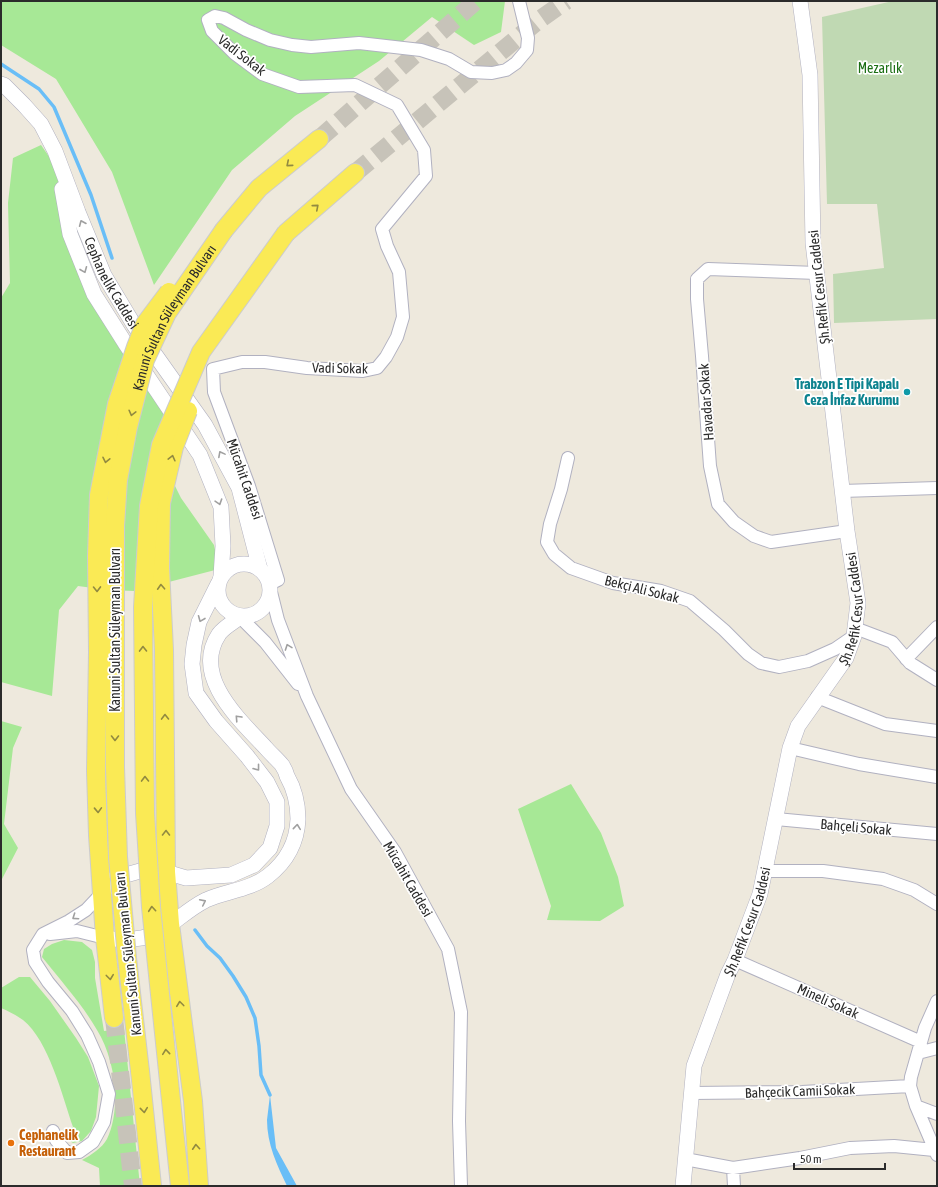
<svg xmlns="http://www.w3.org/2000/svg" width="938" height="1187" font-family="'Asap Condensed',sans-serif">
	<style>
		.green { fill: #a7e896 }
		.cemetery { fill: #c0d9b3 }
		.water { fill: #69bef7 }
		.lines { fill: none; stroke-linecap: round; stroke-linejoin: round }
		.stream { stroke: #69bef7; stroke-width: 3.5 }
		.primary-tunnel { stroke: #c7c3b9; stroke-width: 18; stroke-dasharray: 18 9; stroke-linecap: butt }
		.minor-casing { stroke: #b1b1c0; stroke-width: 14 }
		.tertiary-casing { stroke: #b1b1c0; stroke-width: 16 }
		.primary-casing { stroke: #ccc; stroke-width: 20 }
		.minor { stroke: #fff; stroke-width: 12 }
		.tertiary { stroke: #fff; stroke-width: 15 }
		.primary { stroke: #faea55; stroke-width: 18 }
		.primary-bridge-casing { stroke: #ccc; stroke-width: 20; stroke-linecap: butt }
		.primary-bridge { stroke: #faea55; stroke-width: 18 }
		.oneway { stroke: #928a40 }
		.oneway2 { stroke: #a0a0a0 }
		.culture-dot { fill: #0f9aa8; stroke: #fff; stroke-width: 1.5 }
		.food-dot { fill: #e8710a; stroke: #fff; stroke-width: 1.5 }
		.labels { text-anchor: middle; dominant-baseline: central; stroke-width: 3.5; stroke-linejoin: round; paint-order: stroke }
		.street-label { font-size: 14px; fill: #2b2b2b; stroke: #fff }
		.park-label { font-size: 14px; fill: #1c6f15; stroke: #fff }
		.culture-label { font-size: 14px; font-weight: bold; fill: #0d838f; stroke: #fff; text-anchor: end }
		.food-label { font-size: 14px; font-weight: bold; fill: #c56008; stroke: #fff; text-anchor: start }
	</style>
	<rect width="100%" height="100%" fill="#eee9dd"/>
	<path class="green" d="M1,1H505L501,32L474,45L432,17L379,61L295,116L232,170L154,285L112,172L56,79L1,45Z
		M41,145L50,158L125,358L171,401L173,482L181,498L214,545L219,569L134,591L108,590L78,586L59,610L52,696L1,682V298L10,283L8,203L13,158Z
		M1,721L22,727L13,748L4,824L18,848L1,881Z
		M571,784L601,833L618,877L624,906L600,921L547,920L551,906L518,809Z
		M64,940L82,942L92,950L95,962V978L104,1031L124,1029L140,1186H100L99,1168L82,1160C91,1155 102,1148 107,1139C122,1107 115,1059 97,1030C82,1004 61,981 42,957L44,949L52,944Z
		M19,977H30L50,1001L76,1038L88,1057L99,1086L96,1117L91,1131L82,1141L73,1143L67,1139L63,1130L73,1127C62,1095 49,1041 23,1020C16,1015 8,1011 1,1008V988Z"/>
	<path class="cemetery" d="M893,1H937V319L834,323L833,274L884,268L877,204H827L822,17Z"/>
	<path class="water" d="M270,1095L276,1148L297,1186H287C277,1165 267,1144 267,1120C268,1112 269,1103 270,1095Z"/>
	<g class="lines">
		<path class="stream" d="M1,64L39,89L54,107L91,195L112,258
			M195,930L207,946L220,958L233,976L246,997L255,1018L259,1046L261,1075L270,1095"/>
		<path class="primary-tunnel" d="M319,139L476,1
			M355,173L539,20L566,1
			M114,1018L133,1186"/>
		<defs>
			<path id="minor" d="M817,273L708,269L697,279V299L702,356L710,466L718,504L734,522L754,536L771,542L847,531
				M568,458L561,489L550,524L547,542L554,554L571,568L613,583L661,591L690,601L724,630L748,654L761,663L779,667L808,661L835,649L854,636
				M842,491L937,488
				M270,584L278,580L249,486L214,392L213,369L242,362H265L307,368L363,371L377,368L386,357L397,337L403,317L399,272L387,246L382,229L426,176L424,150L397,105L355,85L299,87L262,74L235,54L212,31L208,20L215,16L224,18L246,30L270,40L292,45L311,47L359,43L421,50L449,59L471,72L492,73L506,70L516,63L527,50L528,38L519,1
				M271,592L278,620L307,696L351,789L395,852L448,949L461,1012L459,1121L461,1186
				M240,617L265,642L298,684
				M855,628L892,642L910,663L937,680
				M906,659L937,627
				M817,697L885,724L937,731
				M790,748L859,764L937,777
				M776,819L937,834
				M764,871H823L883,879L914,890L937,904
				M50,934L77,931L105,938
				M735,960L921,1042
				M937,1001L925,1028L911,1077L910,1086L916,1106L937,1155
				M918,1053L937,1048
				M691,1093L802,1092L910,1086
				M916,1106L937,1114
				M53,1131L56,1140L67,1153L79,1152L93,1142L104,1122L109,1094L99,1062L87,1035L72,1011L48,982L35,962L33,950L43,934L69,921L86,910L102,893
				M685,1159L733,1168L800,1158L850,1148L894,1146L934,1150
				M733,1168L734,1186"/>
			<g id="tertiary">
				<path id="s1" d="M1,84L4,85L24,105L41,124L55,151L78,212L104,275L134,325L205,425L239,488L260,569"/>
				<path d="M62,189L70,234L94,294L125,343L200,455L221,507L223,546L221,576"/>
				<circle cx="244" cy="590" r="26"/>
				<path d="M102,893L115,878L140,871L166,872L186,878L231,875L254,865L270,848L277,826V802L267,782L247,756L216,721L196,693L192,664L194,645L199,622L218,584"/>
				<path d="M105,938C121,941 147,940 161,931C177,921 188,909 206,900C226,891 250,890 268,876C286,862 297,843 298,819C298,803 295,790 287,776C286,772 284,768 282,765C277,759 270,753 265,747C239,719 191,676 219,634C224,627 234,622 240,617"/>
				<path id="s2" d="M683,1186L694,1066L728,974L735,960L760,894L790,748L798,726L846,658L854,636L858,603L847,531L813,243L810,75L800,1"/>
			</g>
			<path id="primary" d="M224,230L259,188L319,139
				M286,233L355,173
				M165,756L166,872L170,924L193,1101L199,1186
				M96,771L98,835L105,938L114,1018
				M140,1071L152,1186
				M170,1091L180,1186"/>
		</defs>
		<use href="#minor" class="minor-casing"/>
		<use href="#tertiary" class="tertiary-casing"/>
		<use href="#primary" class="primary-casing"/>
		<use href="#minor" class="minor"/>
		<use href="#tertiary" class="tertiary"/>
		<use href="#primary" class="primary"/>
		<defs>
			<g id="primary-bridge">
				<path d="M165,756L164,650L160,568L161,503L174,447L188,411"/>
				<path d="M96,771L98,652L97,556L99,495L117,404L136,347L145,324L169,292"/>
				<path id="s3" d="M140,1071L127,958L118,857L115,767V526L118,480L128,427L145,360L167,313L224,230"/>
				<path d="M170,1091L151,907L145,813L143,607L149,506L161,445L201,352L286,233"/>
			</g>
		</defs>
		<use href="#primary-bridge" class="primary-bridge-casing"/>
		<use href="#primary-bridge" class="primary-bridge"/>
	</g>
	<defs><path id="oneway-chevron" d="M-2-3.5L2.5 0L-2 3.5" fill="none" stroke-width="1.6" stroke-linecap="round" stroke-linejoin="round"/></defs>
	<g class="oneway">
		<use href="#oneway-chevron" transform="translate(289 164) rotate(140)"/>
		<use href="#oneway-chevron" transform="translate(316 207) rotate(-41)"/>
		<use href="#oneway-chevron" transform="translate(132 413) rotate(104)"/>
		<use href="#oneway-chevron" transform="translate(172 458) rotate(-76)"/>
		<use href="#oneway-chevron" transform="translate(106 460) rotate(102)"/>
		<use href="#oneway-chevron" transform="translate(161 587) rotate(-93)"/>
		<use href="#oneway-chevron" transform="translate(97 589) rotate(89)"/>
		<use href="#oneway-chevron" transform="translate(143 649) rotate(-91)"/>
		<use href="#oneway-chevron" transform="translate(165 717) rotate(-91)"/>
		<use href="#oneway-chevron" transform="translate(115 738) rotate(90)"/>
		<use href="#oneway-chevron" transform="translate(145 779) rotate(-91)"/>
		<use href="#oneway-chevron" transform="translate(98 810) rotate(88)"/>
		<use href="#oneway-chevron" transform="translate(166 833) rotate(-90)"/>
		<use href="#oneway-chevron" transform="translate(152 909) rotate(-95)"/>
		<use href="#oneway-chevron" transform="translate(110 977) rotate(83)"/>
		<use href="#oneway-chevron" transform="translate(180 1004) rotate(-97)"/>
		<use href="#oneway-chevron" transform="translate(166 1052) rotate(-96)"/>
		<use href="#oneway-chevron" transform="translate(144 1110) rotate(84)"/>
		<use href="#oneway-chevron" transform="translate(196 1147) rotate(-94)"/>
	</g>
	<g class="oneway2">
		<use href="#oneway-chevron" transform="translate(82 223) rotate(-113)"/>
		<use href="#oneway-chevron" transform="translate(84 270) rotate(68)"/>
		<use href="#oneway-chevron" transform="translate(221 454) rotate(-118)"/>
		<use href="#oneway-chevron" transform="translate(219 502) rotate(72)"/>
		<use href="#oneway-chevron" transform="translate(201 619) rotate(112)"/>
		<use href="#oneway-chevron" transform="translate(288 647) rotate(-110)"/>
		<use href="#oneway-chevron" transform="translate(238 718) rotate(-133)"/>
		<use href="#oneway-chevron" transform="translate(257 768) rotate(52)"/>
		<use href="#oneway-chevron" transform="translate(297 827) rotate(-84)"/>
		<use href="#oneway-chevron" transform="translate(203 902) rotate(-26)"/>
		<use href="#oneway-chevron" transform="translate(75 917) rotate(146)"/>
	</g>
	<circle class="culture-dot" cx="907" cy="392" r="4"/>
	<circle class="food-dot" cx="11" cy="1143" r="4"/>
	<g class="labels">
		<g class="street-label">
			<text transform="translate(242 55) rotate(38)">Vadi Sokak</text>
			<text stroke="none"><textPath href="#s1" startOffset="231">Cephanelik Caddesi</textPath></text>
			<text transform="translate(819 287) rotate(-96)">Şh.Refik Cesur Caddesi</text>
			<text stroke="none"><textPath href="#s3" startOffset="766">Kanuni Sultan Süleyman Bulvarı</textPath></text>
			<text transform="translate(340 368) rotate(1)">Vadi Sokak</text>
			<text transform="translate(706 402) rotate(-94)">Havadar Sokak</text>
			<text transform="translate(245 479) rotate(71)">Mücahit Caddesi</text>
			<text transform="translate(642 589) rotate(14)">Bekçi Ali Sokak</text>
			<text stroke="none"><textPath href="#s2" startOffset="611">Şh.Refik Cesur Caddesi</textPath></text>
			<text transform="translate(115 630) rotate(-90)">Kanuni Sultan Süleyman Bulvarı</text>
			<text transform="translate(856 827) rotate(5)">Bahçeli Sokak</text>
			<text transform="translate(408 879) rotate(60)">Mücahit Caddesi</text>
			<text stroke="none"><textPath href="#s2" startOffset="275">Şh.Refik Cesur Caddesi</textPath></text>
			<text transform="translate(128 954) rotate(-96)">Kanuni Sultan Süleyman Bulvarı</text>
			<text transform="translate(828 1001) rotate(24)">Mineli Sokak</text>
			<text transform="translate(800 1091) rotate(-2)">Bahçecik Camii Sokak</text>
		</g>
		<g class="park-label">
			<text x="880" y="68">Mezarlık</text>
		</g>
		<g class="culture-label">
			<text x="899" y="384">Trabzon E Tipi Kapalı<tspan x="899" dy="16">Ceza İnfaz Kurumu</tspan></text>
		</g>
		<g class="food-label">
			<text x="19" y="1135">Cephanelik<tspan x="19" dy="16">Restaurant</tspan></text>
		</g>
	</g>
	<rect width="938" height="1187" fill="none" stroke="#2b2b2b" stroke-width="4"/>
	<path d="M794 1163v6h91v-6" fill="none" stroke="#2b2b2b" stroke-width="2"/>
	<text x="800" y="1163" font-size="12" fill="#2b2b2b" stroke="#ffffff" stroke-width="3" paint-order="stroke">50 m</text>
</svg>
